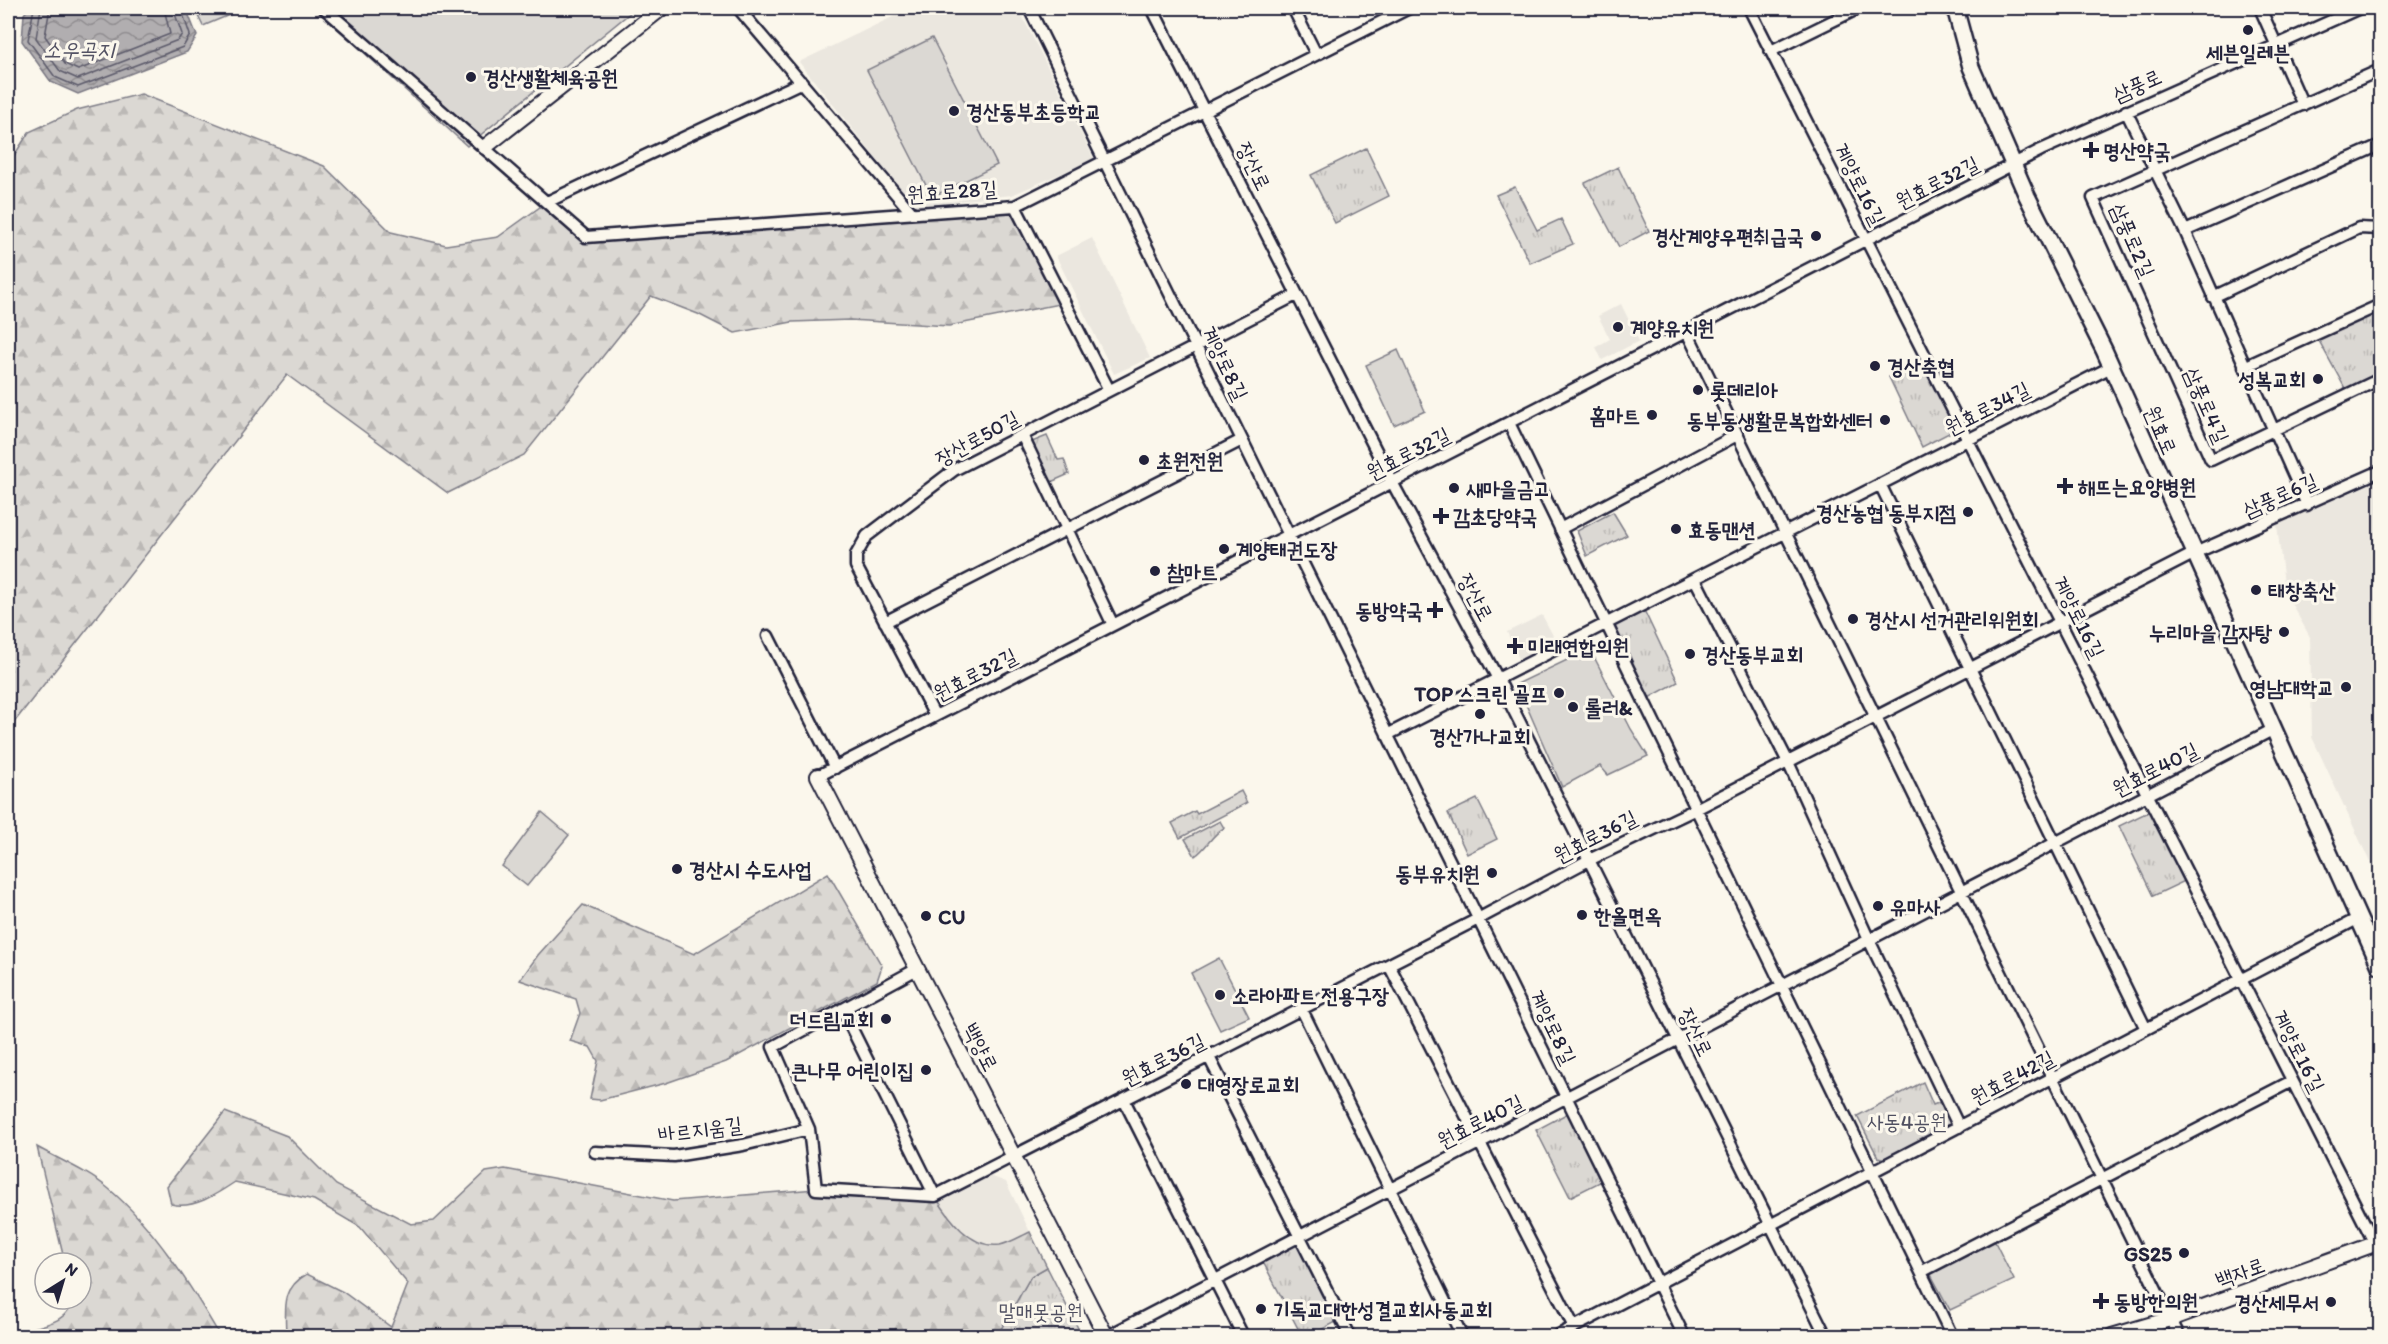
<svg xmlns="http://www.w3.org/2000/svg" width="2388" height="1344" font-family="Itim,'Poor Story',sans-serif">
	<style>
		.built { fill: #ebe7df }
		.grass { fill: url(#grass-tufts); stroke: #7e7d87; stroke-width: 1.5 }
		.forest { fill: url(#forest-firs); stroke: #7e7d87; stroke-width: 1.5 }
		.pitch { fill: #dbd8d3; stroke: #7e7d87; stroke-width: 1.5 }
		.water { fill: url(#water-waves); stroke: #787681; stroke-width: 1.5 }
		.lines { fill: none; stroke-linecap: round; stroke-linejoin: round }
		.shore { stroke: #5b5a6a; stroke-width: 1.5 }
		.minor-casing { stroke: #22223b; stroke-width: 15 }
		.tertiary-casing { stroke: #22223b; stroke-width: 18 }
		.secondary-casing { stroke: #22223b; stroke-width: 20 }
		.minor { stroke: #fbf7ec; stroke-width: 10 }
		.tertiary { stroke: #fbf7ec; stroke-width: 14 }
		.secondary { stroke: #fbf7ec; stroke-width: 15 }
		.poi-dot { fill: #22223b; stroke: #fbf7ec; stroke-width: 2 }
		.labels { text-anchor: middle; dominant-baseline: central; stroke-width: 6; stroke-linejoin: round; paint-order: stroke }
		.poi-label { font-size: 21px; font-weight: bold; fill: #22223b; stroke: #fbf7ec; text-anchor: start }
		.street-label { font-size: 21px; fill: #22223b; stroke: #fbf7ec }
		.park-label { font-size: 21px; fill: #505061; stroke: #fbf7ec }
		.water-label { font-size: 22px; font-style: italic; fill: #545364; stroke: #fbf7ec }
	</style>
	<defs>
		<pattern id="grass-tufts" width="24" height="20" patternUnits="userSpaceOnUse" patternTransform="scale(1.5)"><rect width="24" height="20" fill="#dbd8d3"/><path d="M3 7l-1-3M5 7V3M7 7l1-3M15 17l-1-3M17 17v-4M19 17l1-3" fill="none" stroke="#bcb9b6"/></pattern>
		<pattern id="forest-firs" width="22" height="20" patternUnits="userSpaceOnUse" patternTransform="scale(1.5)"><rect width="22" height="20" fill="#dbd8d3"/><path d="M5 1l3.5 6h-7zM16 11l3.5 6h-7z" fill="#bcb9b6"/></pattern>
		<pattern id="water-waves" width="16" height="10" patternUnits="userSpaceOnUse" patternTransform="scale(1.5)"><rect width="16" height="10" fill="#b1aeb0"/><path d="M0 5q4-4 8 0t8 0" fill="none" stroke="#908d90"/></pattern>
	</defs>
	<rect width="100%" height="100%" fill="#fbf7ec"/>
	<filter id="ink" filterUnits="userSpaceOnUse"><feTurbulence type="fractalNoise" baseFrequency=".0167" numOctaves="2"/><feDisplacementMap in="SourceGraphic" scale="12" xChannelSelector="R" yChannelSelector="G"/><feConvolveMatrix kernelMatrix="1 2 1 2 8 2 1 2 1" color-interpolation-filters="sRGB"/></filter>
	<g filter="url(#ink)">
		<path class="built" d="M911,8H1018L1094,159L1012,195L914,206L799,62Z
			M1092,238L1150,358L1114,374L1056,256Z
			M1621,304L1639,341L1602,360L1596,347L1610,339L1598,316Z
			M2380,480V884L2312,737L2310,637L2285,592L2277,525Z
			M1542,615L1556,641L1519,659L1507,632Z
			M982,1173L1006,1182L1030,1232L1000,1245L981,1243L966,1234L945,1213L935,1196Z"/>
		<path class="grass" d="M1366,148L1389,196L1335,223L1311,175Z
			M1618,167L1649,231L1619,247L1585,183Z
			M1515,187L1537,230L1561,219L1573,244L1530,263L1496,195Z
			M2380,308V373L2346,390L2317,337Z
			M1926,360L1954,423L1949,433L1922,447L1889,377Z
			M1047,436L1058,460L1064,459L1069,474L1051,482L1032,442Z
			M1613,512L1627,535L1587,556L1577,531Z
			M1643,608L1678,682L1645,700L1612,630L1617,622Z
			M1241,791L1247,803L1180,838L1172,823L1195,811L1197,814Z
			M1477,799L1497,839L1467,854L1448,813Z
			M2152,810L2187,880L2153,896L2119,826Z
			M1220,821L1224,828C1211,835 1207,848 1195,856L1185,839Z
			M1923,1082L1933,1105L1945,1100L1957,1126L1889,1160L1878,1157L1857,1116Z
			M1570,1112L1604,1180L1570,1197L1536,1130Z
			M1298,1240L1340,1320L1309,1336H1302L1262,1260Z
			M1047,1267L1082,1336H997L1031,1276Z"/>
		<path class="forest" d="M141,94L324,166L391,232L446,245L498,237L547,202L586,237L1015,206L1064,303L949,326L850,320L792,322L735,333L698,314L651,296L524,455L448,493L287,375L8,730V165L29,132L77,110Z
			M828,873L882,966L877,981L726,1062L666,1083L600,1100L590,1099L598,1061L590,1047L570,1041L580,1013L576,999L520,980L538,955L583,905L694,954Z
			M225,1112L287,1136L336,1185L411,1224L434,1221L486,1172L505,1169L673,1201L816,1189L935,1196C949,1218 970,1249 1000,1245C1010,1243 1021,1236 1030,1232L1047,1267L1031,1276L997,1336H290L286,1333C285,1307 282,1288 307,1274L343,1292L391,1327L408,1284L360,1227L314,1200L235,1182C217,1194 193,1210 171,1204L167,1186Z
			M37,1147C60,1160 89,1172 109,1189C154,1227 191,1286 220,1336H8C23,1326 72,1328 71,1299H81V1263H65Z"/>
		<path class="pitch" d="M194,8H246L203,26Z
			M315,8H636L467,146Z
			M932,38L997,165L932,197L867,70Z
			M1398,350L1425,411L1394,425L1366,365Z
			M1590,649L1631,729L1648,756L1608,775L1600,766L1562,787L1517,684Z
			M542,812L569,835L527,886L502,866Z
			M1219,958L1249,1017L1220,1030L1191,973Z
			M1994,1240L2014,1280L1950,1310L1929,1271Z"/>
		<path class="water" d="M29,8H186L197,36L187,52L78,94L51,82L22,41L24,14Z"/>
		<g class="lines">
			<path class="shore" d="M34,8L28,40L55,77L78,87L183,47L190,35L181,8
				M41,8L36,38L60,71L78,79L178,40L182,34L173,8
				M50,8L45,36L65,64L78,70L170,34L164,8"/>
			<defs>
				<path id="minor" d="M324,8L586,237L1015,206L1409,8
					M738,8L912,213
					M1029,8L1684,1336
					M1152,8L1392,482L1498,679L1589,860L1826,1336
					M1293,8L1316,54
					M1749,8L2375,1244
					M2260,8L2303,105
					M1771,51L1859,8
					M2380,70L2093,198L2211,460L2380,379
					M2126,111L2185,231L2307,505
					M547,202L802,82
					M1015,206L1109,390
					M2185,231L2380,145
					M2213,297L2359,228L2380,229
					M1687,332L2179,1336
					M2244,367L2380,305
					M1509,423L1952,1336
					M1022,435L1113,625
					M1880,484L2146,1029
					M1560,529L1737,435
					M1695,579L1788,762L1869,940L1959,1127
					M885,622L1242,440
					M768,636L835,768
					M935,716L856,566V555L867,536L954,470L1296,295
					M1387,735L2111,367
					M818,776L2041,150L2360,8
					M1389,965L1574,1327
					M917,969L773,1047L809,1129L816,1189L935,1196L1478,919L1589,860L1696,809L2195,553L2380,471
					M842,1009L935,1196
					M1302,1010L1462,1336
					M1209,1057L1350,1336
					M1124,1100L1243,1336
					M595,1152L674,1156L743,1145L809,1129
					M1921,1272L2292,1081
					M1108,1336L2274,729
					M1557,1336L2359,918"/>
				<path id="tertiary" d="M485,147L662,8
					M818,776L1106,1336
					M2112,1336L2170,1319L2380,1242"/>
				<path id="secondary" d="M1955,8L1971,67L2027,196L2104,350L2380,966"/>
			</defs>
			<use href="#minor" class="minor-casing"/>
			<use href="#tertiary" class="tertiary-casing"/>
			<use href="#secondary" class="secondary-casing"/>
			<use href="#minor" class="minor"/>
			<use href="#tertiary" class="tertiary"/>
			<use href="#secondary" class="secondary"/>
		</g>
	</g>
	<g class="poi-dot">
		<circle cx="2248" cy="30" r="6"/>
		<circle cx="471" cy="77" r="6"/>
		<circle cx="954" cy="111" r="6"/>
		<path d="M2088 141h6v6h6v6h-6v6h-6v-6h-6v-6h6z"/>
		<circle cx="1816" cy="236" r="6"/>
		<circle cx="1618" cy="327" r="6"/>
		<circle cx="1875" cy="366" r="6"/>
		<circle cx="2318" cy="379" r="6"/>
		<circle cx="1698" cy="390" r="6"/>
		<circle cx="1652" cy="415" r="6"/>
		<circle cx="1885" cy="420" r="6"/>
		<circle cx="1144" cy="460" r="6"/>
		<path d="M2062 477h6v6h6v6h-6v6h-6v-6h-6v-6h6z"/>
		<circle cx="1454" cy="488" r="6"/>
		<circle cx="1968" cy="512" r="6"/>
		<path d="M1438 507h6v6h6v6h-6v6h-6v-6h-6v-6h6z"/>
		<circle cx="1676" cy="529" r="6"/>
		<circle cx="1224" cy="549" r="6"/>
		<circle cx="1155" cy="571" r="6"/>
		<circle cx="2256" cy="590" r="6"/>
		<path d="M1432 601h6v6h6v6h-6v6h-6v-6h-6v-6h6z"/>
		<circle cx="1853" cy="619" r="6"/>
		<circle cx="2284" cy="632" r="6"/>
		<path d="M1512 637h6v6h6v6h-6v6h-6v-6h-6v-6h6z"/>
		<circle cx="1690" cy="654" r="6"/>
		<circle cx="2346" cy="687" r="6"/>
		<circle cx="1559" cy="693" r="6"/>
		<circle cx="1573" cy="707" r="6"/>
		<circle cx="1480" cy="714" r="6"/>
		<circle cx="677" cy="869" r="6"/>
		<circle cx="1492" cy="873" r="6"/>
		<circle cx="1878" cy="906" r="6"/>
		<circle cx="1582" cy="915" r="6"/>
		<circle cx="926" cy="916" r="6"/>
		<circle cx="1220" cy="995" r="6"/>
		<circle cx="886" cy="1019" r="6"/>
		<circle cx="926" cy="1070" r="6"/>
		<circle cx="1186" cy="1084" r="6"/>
		<circle cx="2184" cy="1253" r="6"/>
		<path d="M2098 1292h6v6h6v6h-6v6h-6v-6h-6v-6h6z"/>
		<circle cx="2331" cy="1302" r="6"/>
		<circle cx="1261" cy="1309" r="6"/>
	</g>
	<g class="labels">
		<g class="poi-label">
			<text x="2248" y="52" text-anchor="middle">세븐일레븐</text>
			<text x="483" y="77">경산생활체육공원</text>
			<text x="966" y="111">경산동부초등학교</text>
			<text x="2103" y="150">명산약국</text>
			<text x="1804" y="236" text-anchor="end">경산계양우편취급국</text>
			<text x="1630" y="327">계양유치원</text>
			<text x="1887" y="366">경산축협</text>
			<text x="2306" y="379" text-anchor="end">성복교회</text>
			<text x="1710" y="390">롯데리아</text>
			<text x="1640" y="415" text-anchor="end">홈마트</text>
			<text x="1873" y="420" text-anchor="end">동부동생활문복합화센터</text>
			<text x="1156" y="460">초원전원</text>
			<text x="2078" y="486">해뜨는요양병원</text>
			<text x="1466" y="488">새마을금고</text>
			<text x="1956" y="512" text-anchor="end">경산농협 동부지점</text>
			<text x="1453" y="516">감초당약국</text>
			<text x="1688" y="529">효동맨션</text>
			<text x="1236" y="549">계양태권도장</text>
			<text x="1167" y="571">참마트</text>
			<text x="2268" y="590">태창축산</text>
			<text x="1423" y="610" text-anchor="end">동방약국</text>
			<text x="1865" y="619">경산시 선거관리위원회</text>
			<text x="2272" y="632" text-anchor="end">누리마을 감자탕</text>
			<text x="1528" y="646">미래연합의원</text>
			<text x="1702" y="654">경산동부교회</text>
			<text x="2334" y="687" text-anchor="end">영남대학교</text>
			<text x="1547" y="693" text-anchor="end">TOP 스크린 골프</text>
			<text x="1585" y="707">롤러&amp;</text>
			<text x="1480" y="736" text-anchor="middle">경산가나교회</text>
			<text x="689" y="869">경산시 수도사업</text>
			<text x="1480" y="873" text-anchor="end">동부유치원</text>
			<text x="1890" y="906">유마사</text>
			<text x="1594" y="915">한올면옥</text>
			<text x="938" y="916">CU</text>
			<text x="1232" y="995">소라아파트 전용구장</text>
			<text x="874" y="1019" text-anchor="end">더드림교회</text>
			<text x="914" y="1070" text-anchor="end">큰나무 어린이집</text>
			<text x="1198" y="1084">대영장로교회</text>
			<text x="2172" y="1253" text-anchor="end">GS25</text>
			<text x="2114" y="1301">동방한의원</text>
			<text x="2319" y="1302" text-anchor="end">경산세무서</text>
			<text x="1273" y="1309">기독교대한성결교회사동교회</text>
		</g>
		<g class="street-label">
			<text transform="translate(2137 85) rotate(-24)">삼풍로</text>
			<text transform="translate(1254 166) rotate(64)">장산로</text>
			<text transform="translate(1937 182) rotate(-27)">원효로32길</text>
			<text transform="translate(1860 184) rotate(63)">계양로16길</text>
			<text transform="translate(952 191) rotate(-4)">원효로28길</text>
			<text transform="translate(2133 240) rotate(66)">삼풍로2길</text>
			<text transform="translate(1225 363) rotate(64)">계양로8길</text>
			<text transform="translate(2207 405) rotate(66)">삼풍로4길</text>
			<text transform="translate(1987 408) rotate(-27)">원효로34길</text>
			<text transform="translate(2161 430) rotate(67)">원효로</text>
			<text transform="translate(977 438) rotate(-29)">장산로50길</text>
			<text transform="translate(1408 453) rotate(-27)">원효로32길</text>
			<text transform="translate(2280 495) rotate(-24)">삼풍로6길</text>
			<text transform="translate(1476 597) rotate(62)">장산로</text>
			<text transform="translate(2079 617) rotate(63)">계양로16길</text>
			<text transform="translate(975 674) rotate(-27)">원효로32길</text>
			<text transform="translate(2155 769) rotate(-27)">원효로40길</text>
			<text transform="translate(1595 836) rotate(-27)">원효로36길</text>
			<text transform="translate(1553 1027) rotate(64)">계양로8길</text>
			<text transform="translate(1696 1032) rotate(64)">장산로</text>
			<text transform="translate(981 1047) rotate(63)">백양로</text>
			<text transform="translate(2299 1051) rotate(63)">계양로16길</text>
			<text transform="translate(1163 1059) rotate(-27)">원효로36길</text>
			<text transform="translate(2012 1077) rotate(-28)">원효로42길</text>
			<text transform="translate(1480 1121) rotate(-27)">원효로40길</text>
			<text transform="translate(700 1129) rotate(-7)">바르지움길</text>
			<text transform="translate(2240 1272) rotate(-20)">백자로</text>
		</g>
		<g class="park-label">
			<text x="1907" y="1121">사동4공원</text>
			<text x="1041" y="1311">말매못공원</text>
		</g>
		<g class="water-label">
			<text x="79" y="49">소우곡지</text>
		</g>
	</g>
	<rect width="2388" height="1344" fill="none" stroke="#fbf7ec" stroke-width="30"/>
	<rect x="15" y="15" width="2358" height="1314" fill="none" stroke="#22223b" stroke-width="2" filter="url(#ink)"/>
	<g transform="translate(63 1281) rotate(37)"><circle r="28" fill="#fbf7ec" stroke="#a4a2a5" stroke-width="1.5"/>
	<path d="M0-4.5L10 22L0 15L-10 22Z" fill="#22223b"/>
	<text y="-9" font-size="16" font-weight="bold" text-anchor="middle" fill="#22223b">N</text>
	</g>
</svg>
